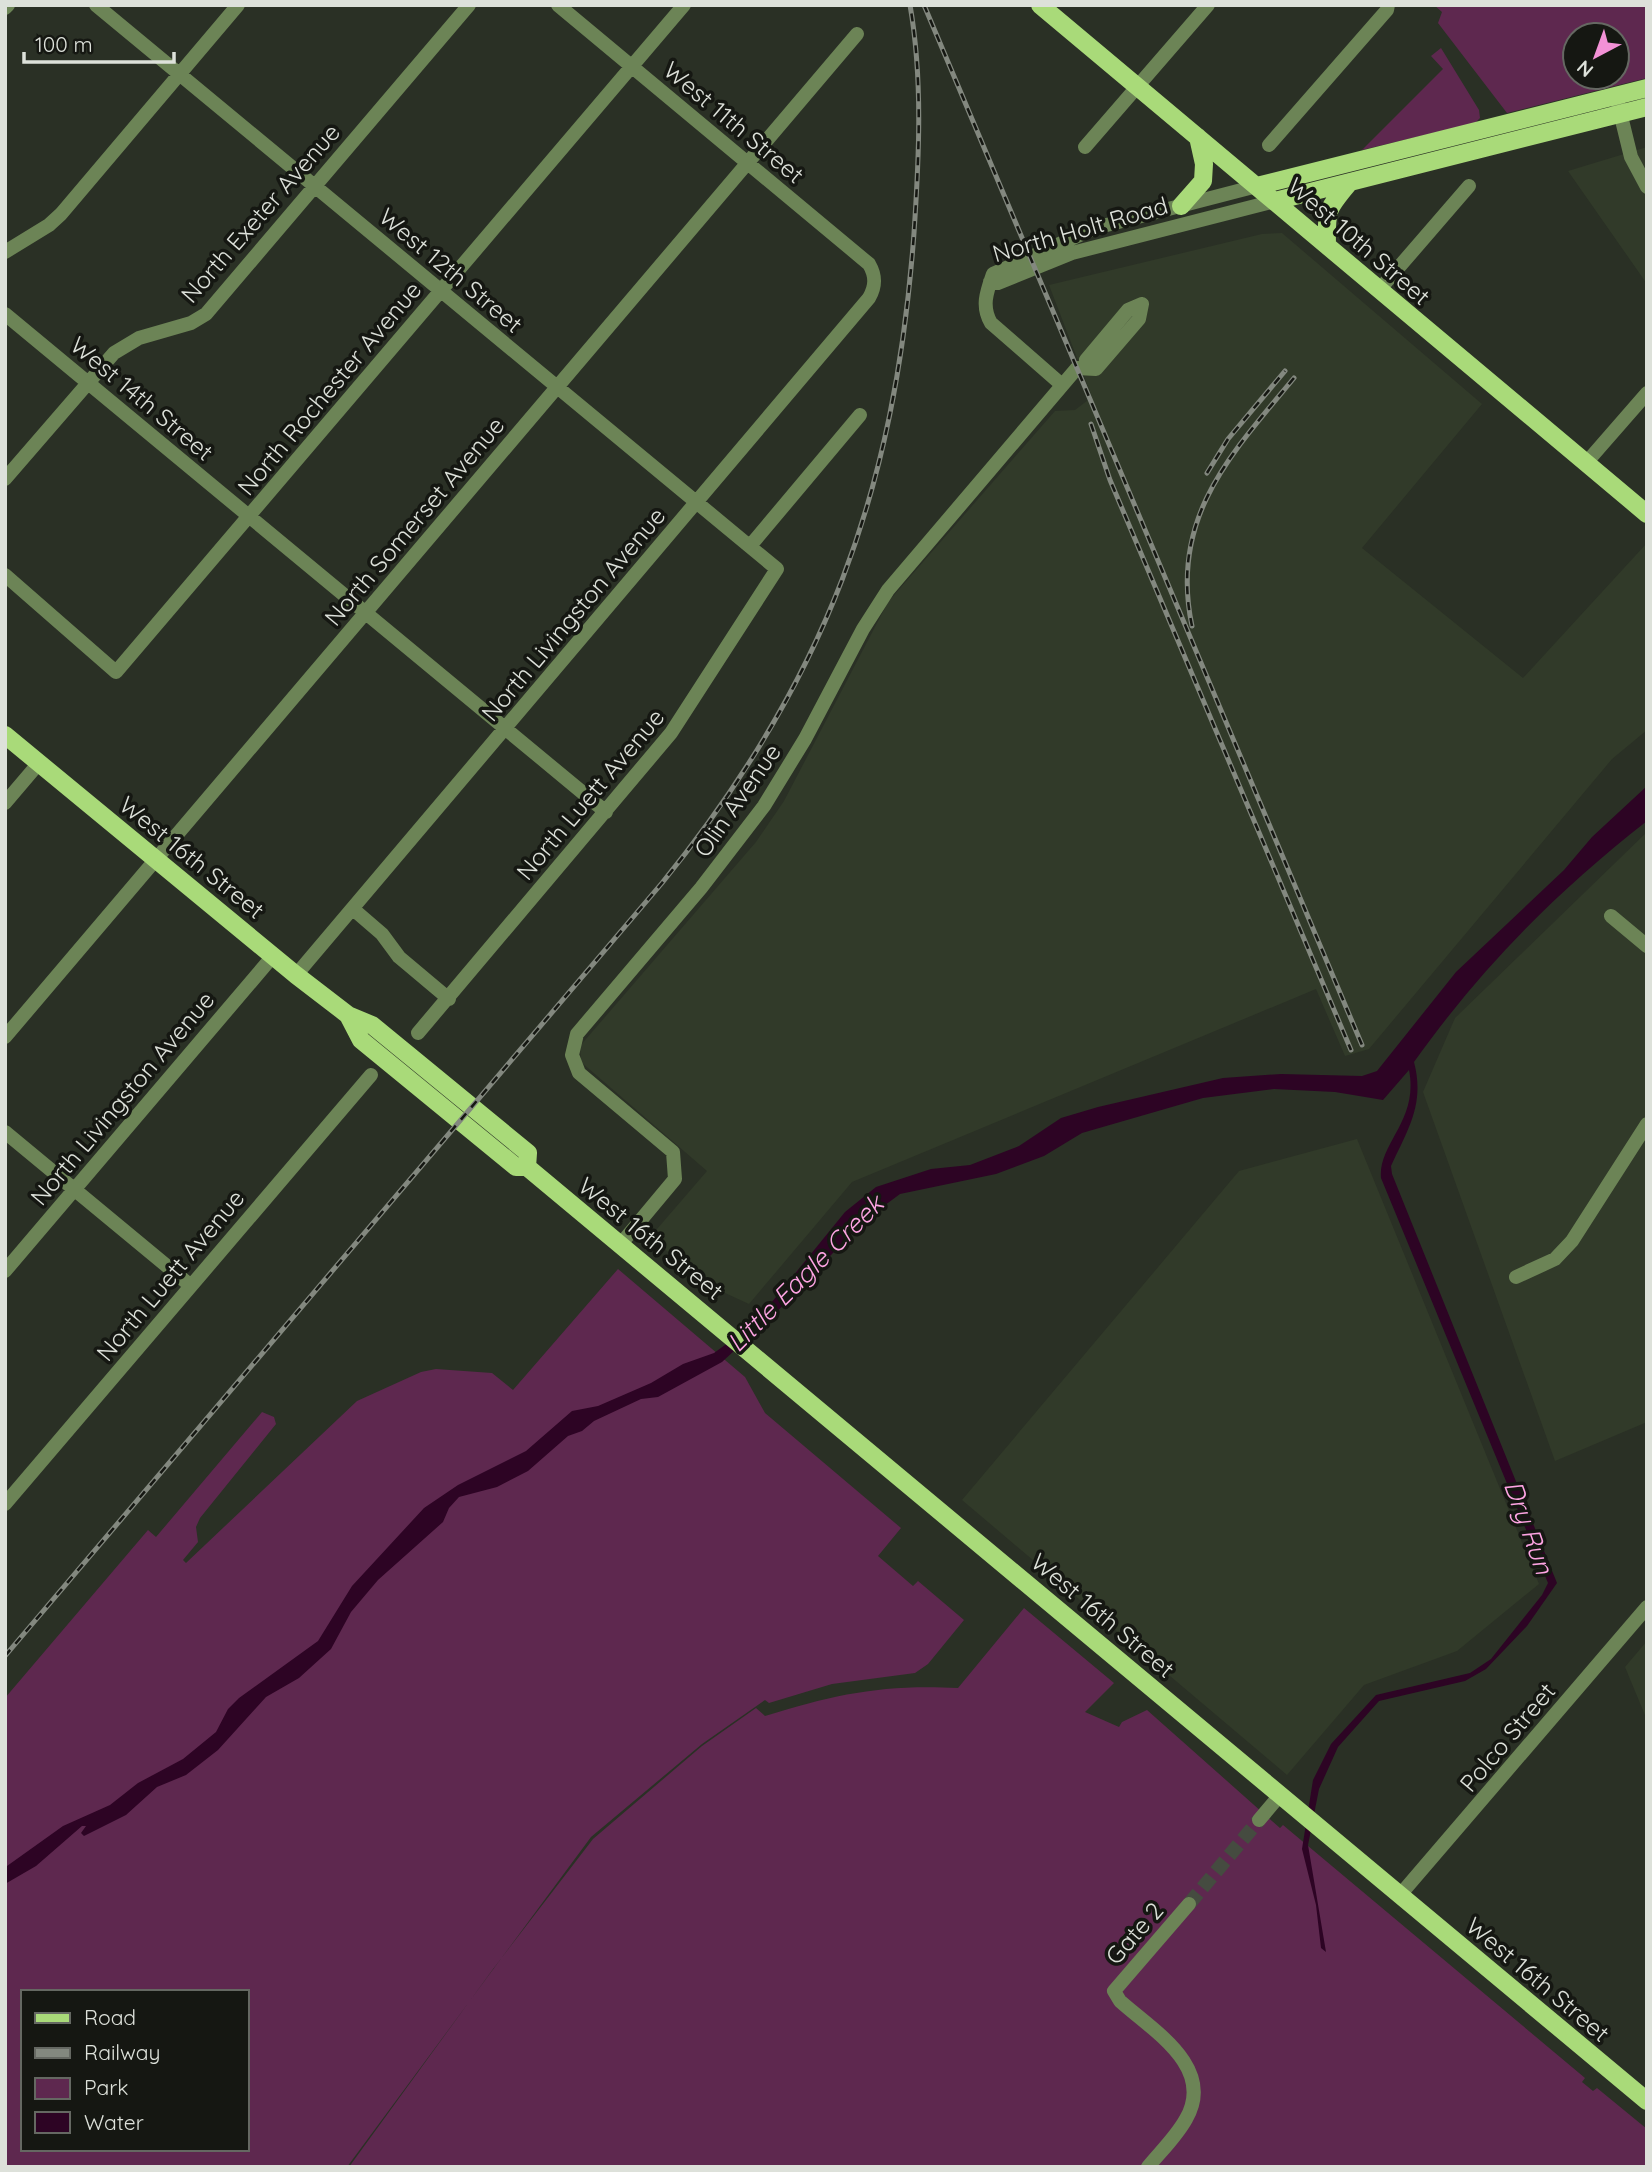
<svg xmlns="http://www.w3.org/2000/svg" width="1652" height="2172" font-family="Quicksand,sans-serif">
	<style>
		.built { fill: #313a29 }
		.green { fill: #5e284f; fill-rule: evenodd }
		.water { fill: #2d0424 }
		.lines { fill: none; stroke-linecap: round; stroke-linejoin: round }
		.minor-tunnel { stroke: #454b40; stroke-width: 14; stroke-dasharray: 14 7; stroke-linecap: butt }
		.minor { stroke: #6c8456; stroke-width: 14 }
		.major { stroke: #a9da79; stroke-width: 18 }
		.rail-casing { stroke: #83887f; stroke-width: 5 }
		.rail { stroke: #151712; stroke-width: 2.5; stroke-dasharray: 8; stroke-linecap: butt }
		.labels { text-anchor: middle; dominant-baseline: central; stroke-width: 7; stroke-linejoin: round; paint-order: stroke }
		.street-label { font-size: 24px; fill: #dde1da; stroke: #151712 }
		.water-label { font-size: 26px; font-style: italic; fill: #fea4e3; stroke: #151712 }
	</style>
	<rect width="100%" height="100%" fill="#2a3025"/>
	<path class="built" d="M1647,147V284L1568,171Z
		M1282,233L1482,404L1362,548L1523,678L1647,543V730L1612,759L1369,1049L1345,1056L1316,989L852,1182L749,1304L699,1281L651,1236L707,1171L581,1062L580,1046L756,842L784,801L888,602L1055,411L1075,410L1092,397L1049,285L1262,234Z
		M1647,832V1422L1555,1461L1423,1092L1455,1018Z
		M1357,1139L1539,1584L1457,1651L1364,1685L1287,1775L962,1500L1239,1171Z
		M1647,1641V1720L1625,1667Z"/>
	<path class="green" d="M1434,5H1647V78L1507,113L1438,23L1442,12ZM1575,35H1617V77H1575Z
		M1441,48L1479,110L1480,118L1475,123L1362,150L1443,69L1431,56Z
		M618,1269L745,1377L765,1413L901,1528L878,1556L913,1586L918,1581L964,1620L928,1664L915,1673L832,1684L769,1703L765,1700L702,1744L591,1837L347,2167H5V1698L148,1530L156,1537L262,1412L274,1417L276,1424L200,1518L196,1527L198,1542L183,1560L186,1563L357,1401L421,1372L436,1369L492,1373L513,1390ZM23,1992H247V2149H23Z
		M1024,1608L1114,1683L1085,1712L1119,1727L1122,1722L1147,1710L1280,1828L1283,1825L1585,2078L1582,2082L1593,2091L1597,2088L1647,2129V2167H349L493,1969L593,1839L702,1746L756,1708L765,1716C835,1694 884,1684 958,1688Z"/>
	<path class="water" d="M1647,786V821C1556,892 1481,968 1414,1062C1425,1104 1408,1129 1391,1166L1392,1174L1557,1583L1527,1626L1486,1669L1465,1681L1379,1701L1338,1747L1319,1789L1308,1845L1326,1952L1321,1948L1316,1905L1302,1849L1313,1780L1331,1744L1376,1695L1470,1673L1491,1659L1542,1595L1548,1583L1381,1178C1378,1143 1419,1121 1409,1070L1383,1100L1335,1092L1274,1089L1203,1098L1082,1133L1044,1156L996,1174L900,1194L861,1223L787,1302L722,1362L658,1397L641,1399L594,1421L582,1431L568,1436L528,1471L497,1487L459,1497L449,1508L443,1522L378,1580L351,1612L331,1649L299,1678L266,1697L218,1750L186,1775L157,1787L126,1815L84,1836L81,1833L86,1826H82L36,1866L5,1884L7,1866L63,1826L110,1805L138,1783L183,1759L216,1732L228,1709L239,1698L318,1641L352,1586L424,1508L458,1485L526,1451L572,1411L598,1406L651,1383L683,1364L714,1353L754,1324L845,1212L876,1187L931,1169L970,1165L1019,1146L1061,1118L1098,1107L1223,1078L1281,1074L1362,1076L1377,1071L1456,972L1564,870L1592,837Z"/>
	<g class="lines">
		<path class="minor-tunnel" d="M1189,1904L1259,1820"/>
		<path class="minor" d="M96,5L777,569L671,733L418,1033
			M5,8L8,5
			M1618,104L1631,157L1647,187
			M1269,145L1387,10L1388,5
			M1085,147L1208,5
			M5,252L49,225L61,214L238,5
			M990,282L998,283L1072,253L1275,201
			M1380,289L1469,186
			M5,314L606,812
			M1088,368L1086,360L1128,310L1142,304
			M1062,385L991,323C981,306 987,291 993,274L1095,228L1257,186
			M1586,463L1647,393
			M5,479L114,353L139,338L191,323L206,314L469,5
			M750,546L860,415
			M5,575L116,672L684,5
			M5,803L39,763
			M353,909L382,934L399,957L449,999
			M1611,916L1647,946
			M296,975L869,298C876,286 876,276 869,264L558,5
			M5,1037L857,34
			M5,1132L191,1286
			M620,1245L675,1179L673,1152L579,1073L572,1055L577,1034L701,888L764,806L805,739L863,629L888,590L1077,368L1096,369L1139,319L1142,304
			M5,1271L273,956
			M1516,1277L1555,1259L1572,1241L1647,1124
			M5,1504L371,1075
			M1259,1820L1280,1795
			M1400,1895L1647,1607
			M1148,2167C1161,2151 1176,2137 1186,2119C1216,2067 1152,2030 1120,2001L1114,1991L1189,1904"/>
		<path class="major" d="M1040,5L1647,514
			M1257,186L1647,88
			M1275,201L1647,107
			M1181,206L1203,181L1204,164L1198,137
			M1327,244C1326,209 1328,208 1350,182
			M5,735L296,975L348,1015L372,1025L528,1153L527,1167
			M348,1015L361,1040L516,1167H527L1647,2101"/>
		<defs>
			<path id="rail" d="M924,5L1362,1045
				M1091,424L1110,480L1351,1050
				M1207,473L1228,439L1285,371
				M1192,626C1169,518 1231,454 1294,378
				M5,1656L662,883C826,681 895,491 914,233C919,158 923,79 910,5"/>
		</defs>
		<use href="#rail" class="rail-casing"/>
		<use href="#rail" class="rail"/>
	</g>
	<g class="labels">
		<g class="street-label">
			<text transform="translate(734 122) rotate(40)">West 11th Street</text>
			<text transform="translate(260 213) rotate(-49)">North Exeter Avenue</text>
			<text transform="translate(1080 229) rotate(-16)">North Holt Road</text>
			<text transform="translate(1359 241) rotate(41)">West 10th Street</text>
			<text transform="translate(451 270) rotate(40)">West 12th Street</text>
			<text transform="translate(329 388) rotate(-50)">North Rochester Avenue</text>
			<text transform="translate(142 398) rotate(40)">West 14th Street</text>
			<text transform="translate(414 521) rotate(-50)">North Somerset Avenue</text>
			<text transform="translate(573 614) rotate(-50)">North Livingston Avenue</text>
			<text transform="translate(590 794) rotate(-50)">North Luett Avenue</text>
			<text transform="translate(737 800) rotate(-55)">Olin Avenue</text>
			<text transform="translate(192 857) rotate(39)">West 16th Street</text>
			<text transform="translate(122 1098) rotate(-50)">North Livingston Avenue</text>
			<text transform="translate(651 1238) rotate(39)">West 16th Street</text>
			<text transform="translate(170 1275) rotate(-50)">North Luett Avenue</text>
			<text transform="translate(1103 1615) rotate(40)">West 16th Street</text>
			<text transform="translate(1507 1737) rotate(-50)">Polco Street</text>
			<text transform="translate(1134 1933) rotate(-49)">Gate 2</text>
			<text transform="translate(1538 1979) rotate(40)">West 16th Street</text>
		</g>
		<g class="water-label">
			<text transform="translate(805 1273) rotate(-45)">Little Eagle Creek</text>
			<text transform="translate(1529 1527) rotate(70)">Dry Run</text>
		</g>
	</g>
	<rect width="1652" height="2172" fill="none" stroke="#dde1da" stroke-width="14"/>
	<rect x="21" y="1990" width="228" height="161" fill="#151712" stroke="#656862" stroke-width="2"/>
	<rect x="35" y="2013" width="35" height="10" fill="#a9da79" stroke="#656862" stroke-width="2"/>
	<text x="84" y="2025" font-size="21" fill="#dde1da">Road</text>
	<rect x="35" y="2048" width="35" height="10" fill="#83887f" stroke="#656862" stroke-width="2"/>
	<text x="84" y="2060" font-size="21" fill="#dde1da">Railway</text>
	<rect x="35" y="2078" width="35" height="21" fill="#5e284f" stroke="#656862" stroke-width="2"/>
	<text x="84" y="2095" font-size="21" fill="#dde1da">Park</text>
	<rect x="35" y="2112" width="35" height="21" fill="#2d0424" stroke="#656862" stroke-width="2"/>
	<text x="84" y="2130" font-size="21" fill="#dde1da">Water</text>
	<g transform="translate(1596 56) rotate(221)"><circle r="33" fill="#151712" stroke="#656862" stroke-width="2"/>
	<path d="M0-5L12 26L0 18L-12 26Z" fill="#f391d6"/>
	<text y="-10" font-size="19" font-weight="bold" text-anchor="middle" fill="#dde1da">N</text>
	</g>
	<path d="M24 52v10h150v-10" fill="none" stroke="#dde1da" stroke-width="3.5"/>
	<text x="35" y="52" font-size="21" fill="#dde1da" stroke="#151712" stroke-width="5" paint-order="stroke">100 m</text>
</svg>
